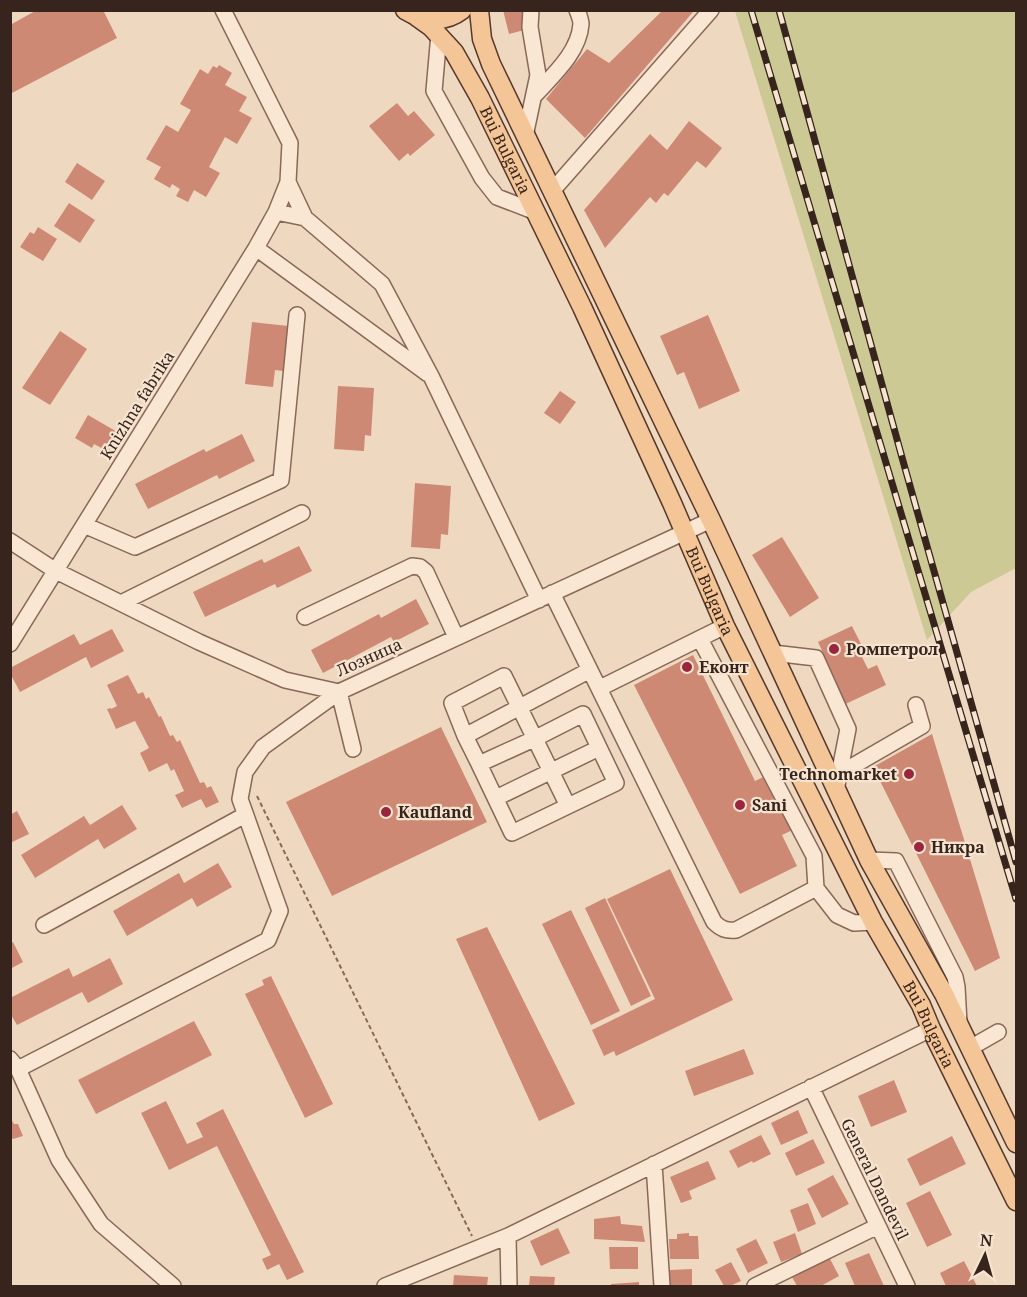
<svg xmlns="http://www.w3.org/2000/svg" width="1027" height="1297" font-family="'Noto Serif',serif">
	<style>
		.green { fill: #cdc994 }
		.building { fill: #ce8975 }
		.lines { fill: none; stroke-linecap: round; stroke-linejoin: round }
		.minor-casing { stroke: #886858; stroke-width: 18 }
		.major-casing { stroke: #56382c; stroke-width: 21 }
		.path { stroke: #886858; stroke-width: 2; stroke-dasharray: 4.5 3; stroke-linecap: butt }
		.minor { stroke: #fae7d3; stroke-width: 15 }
		.major { stroke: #f4c596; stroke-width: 18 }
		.rail-casing { stroke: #37241c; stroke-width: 7 }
		.rail { stroke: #f6e4d0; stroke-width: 4.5; stroke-dasharray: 14; stroke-linecap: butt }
		.poi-dot { fill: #99263d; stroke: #f6e4d0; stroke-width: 2 }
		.labels { text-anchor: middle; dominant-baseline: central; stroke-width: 4.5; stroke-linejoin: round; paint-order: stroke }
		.street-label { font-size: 16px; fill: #37241c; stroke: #f6e4d0 }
		.poi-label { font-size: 16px; font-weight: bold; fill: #37241c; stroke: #f6e4d0; text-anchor: start }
	</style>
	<rect width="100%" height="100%" fill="#efd8c0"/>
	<path class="green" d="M735,11H1016V568L971,592L927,640Z"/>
	<path class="building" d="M37,10H103L117,38L10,94V25Z
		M503,10H541L542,11L525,16L528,29L509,34Z
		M663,10H693V12L585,138L546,99L587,49L609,63Z
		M219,65L232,73L225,85L247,97L239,111L252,118L237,144L225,137L209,167L220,173L206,197L194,190L188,202L176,196L180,189L172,184L170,188L154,179L161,167L146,159L166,125L178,132L191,110L180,104L200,69L208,74L213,66L217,68Z
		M397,103L408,116L414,111L435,135L410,156L408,153L399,161L369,126Z
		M689,121L722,148L706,168L697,161L668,196L664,193L656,203L650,197L605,248L584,210L650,134L667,150Z
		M77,163L105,181L92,200L65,182Z
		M69,203L95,220L80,243L54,226Z
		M38,227L57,239L43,261L20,247L30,232L34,234Z
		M708,315L740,391L699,409L684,372L677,375L660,336Z
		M252,322L288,326L283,371L275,370L273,387L245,384Z
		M60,331L87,349L50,405L22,388Z
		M338,386L374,388L371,436L365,435L364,451L334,449Z
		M560,391L576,402L560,424L544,413Z
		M88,415L119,433L109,452L94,444L92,448L75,438Z
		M242,434L255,461L219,479L217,475L148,509L135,484L204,449L206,452Z
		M415,483L451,486L448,535L441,534L440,549L411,547Z
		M782,537L819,598L790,617L752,555Z
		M299,546L312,571L277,588L275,584L205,617L193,592L262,559L264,563Z
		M416,599L429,624L394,642L391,637L323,673L311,650L379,614L381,618Z
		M852,626L863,648L859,651L868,669L877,665L886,685L837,708L827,688L837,683L818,642Z
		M112,629L124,651L91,668L86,657L20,692L10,673V668L74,634L80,645Z
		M693,655L755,781L770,774L797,828L782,835L797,866L740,894L634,685Z
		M128,675L138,694L143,692L146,699L149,697L159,717L161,716L170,736L173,735L177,742L180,740L200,783L204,782L207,788L211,786L219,802L206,808L201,799L182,808L175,795L184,791L174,769L171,771L167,763L149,772L140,753L149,748L135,721L116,729L107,709L111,708V709L117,706L107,685Z
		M441,727L487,822L332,896L286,802Z
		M932,734L1000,958L975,971L873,767Z
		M122,805L137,829L104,849L98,839L35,878L21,855L84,816L90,825Z
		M17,811L29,834L10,843V815Z
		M218,863L232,887L197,907L192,898L127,936L113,911L179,873L184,883Z
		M670,869L733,1000L616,1056L614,1051L604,1056L592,1030L655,999L607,899Z
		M605,898L651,996L631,1006L585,908Z
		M571,910L620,1011L591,1025L542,924Z
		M487,927L575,1104L539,1121L456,939Z
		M13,942L23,962L10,969V943Z
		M110,958L123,984L88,1003L82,992L17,1025L10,1013V998L69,968L73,977Z
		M271,976L333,1104L305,1118L245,994L264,985L262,980Z
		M194,1021L212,1055L96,1114L78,1080Z
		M744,1049L754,1074L694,1096L685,1071Z
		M894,1080L907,1112L871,1127L858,1096Z
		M166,1101L187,1144L203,1137L196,1123L223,1109L304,1272L287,1280L279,1264L267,1270L262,1259L271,1255L217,1146L169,1170L141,1113Z
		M798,1110L808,1133L781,1145L771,1123Z
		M10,1117L14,1124H18L23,1136L13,1139L10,1136Z
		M761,1135L771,1154L753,1163L752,1161L738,1168L729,1151Z
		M952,1136L966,1164L920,1186L907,1159Z
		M813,1139L825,1163L796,1176L785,1153Z
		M708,1161L716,1179L689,1191L692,1199L681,1203L670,1177Z
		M833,1175L849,1204L822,1218L807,1189Z
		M930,1191L952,1235L927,1247L906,1203Z
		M808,1203L816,1224L798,1232L790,1210Z
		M620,1216L621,1224L642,1226L645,1242L594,1239V1219Z
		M558,1228L570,1253L541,1266L530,1241Z
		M689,1233V1236H698L699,1259H670L669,1239H677V1234Z
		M795,1233L802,1254L781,1262L773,1242Z
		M756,1239L768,1263L748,1273L736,1249Z
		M609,1247H638V1269H610Z
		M869,1253L884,1286H855L845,1263Z
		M829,1257L839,1276L821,1286H797L792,1277Z
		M964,1261L977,1286H946L940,1273Z
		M731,1262L741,1281L730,1286H724L715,1270Z
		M692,1269V1286H670V1270Z
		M454,1275L488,1277L487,1286H453Z
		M530,1276L555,1277L554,1286H529Z
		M639,1282V1286H611V1284Z"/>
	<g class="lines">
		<defs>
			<path id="minor" d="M439,34L434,91L482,178L497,197L536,212
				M534,96C552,76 579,53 581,24C581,20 579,15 577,10
				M525,136L538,75L530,27L531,10
				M288,182L305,218
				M552,191L711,10
				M276,212L305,218L382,284L431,376L539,600
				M256,248L428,374
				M84,525L135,547L281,480L297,315
				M10,541L56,571L199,642L285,680L339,692L711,520
				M552,593L714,922C721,929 726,931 736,930L816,888
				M121,603L302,513
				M305,617L412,566L420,567L426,572L456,637
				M700,639L814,856L816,888L837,915L854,923L873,922
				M10,644L256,248L276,212L288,182L290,143L223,10
				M773,653L816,658L848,729L836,790
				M600,688L725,626
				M465,736L590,670
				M479,764L465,736L452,703L504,676L568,806L616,783L583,714L536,738L479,764L512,833L568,806
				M839,774L922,726L916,705
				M496,798L599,748
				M869,860L896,861L955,977L957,987L959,1023
				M44,925L245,815
				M970,1048L998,1032
				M10,1059L18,1069L28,1091L59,1160L101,1224L173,1286
				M18,1069L268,940L280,911L240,799L245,772L263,747L339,692L353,749
				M811,1087L907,1286
				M654,1164L662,1286
				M508,1236L509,1286
				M385,1286L508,1236L931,1029
				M755,1286L878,1226"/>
			<g id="major">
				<path d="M405,10C423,21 444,24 462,10"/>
				<path d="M479,10L482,39L491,64L711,520L869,860L944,994L1016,1143"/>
				<path id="s1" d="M417,17L431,27L454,52L480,98L582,307L672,503L725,626L873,922L921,1005L931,1029L1016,1201"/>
			</g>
		</defs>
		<use href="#minor" class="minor-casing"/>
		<use href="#major" class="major-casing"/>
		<path class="path" d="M257,796L472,1236"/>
		<use href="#minor" class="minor"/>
		<use href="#major" class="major"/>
		<defs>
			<path id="rail" d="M751,10L1016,899
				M779,10L903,461L1016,862"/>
		</defs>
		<use href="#rail" class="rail-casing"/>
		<use href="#rail" class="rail"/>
	</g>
	<g class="poi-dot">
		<circle cx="834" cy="649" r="6"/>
		<circle cx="687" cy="667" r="6"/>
		<circle cx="909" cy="774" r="6"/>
		<circle cx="740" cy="805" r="6"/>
		<circle cx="386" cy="812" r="6"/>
		<circle cx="919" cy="847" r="6"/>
	</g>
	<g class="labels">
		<g class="street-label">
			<text stroke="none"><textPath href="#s1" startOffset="162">Bui Bulgaria</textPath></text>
			<text transform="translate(137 405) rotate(-58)">Knizhna fabrika</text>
			<text stroke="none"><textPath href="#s1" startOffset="648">Bui Bulgaria</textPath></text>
			<text transform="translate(369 657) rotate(-24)">Лозница</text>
			<text stroke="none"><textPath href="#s1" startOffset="1134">Bui Bulgaria</textPath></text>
			<text transform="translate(875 1179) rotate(64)">General Dandevil</text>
		</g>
		<g class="poi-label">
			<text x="846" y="649">Ромпетрол</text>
			<text x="699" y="667">Еконт</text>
			<text x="897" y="774" text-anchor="end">Technomarket</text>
			<text x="752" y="805">Sani</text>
			<text x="398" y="812">Kaufland</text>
			<text x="931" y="847">Никра</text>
		</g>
	</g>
	<rect width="1027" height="1297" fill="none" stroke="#37241c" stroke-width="24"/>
	<g transform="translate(985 1255) rotate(5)" stroke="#f6e4d0" stroke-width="4.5" paint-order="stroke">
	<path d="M0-4.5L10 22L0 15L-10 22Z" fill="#37241c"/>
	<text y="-9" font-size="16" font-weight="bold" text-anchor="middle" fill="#37241c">N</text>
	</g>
</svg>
